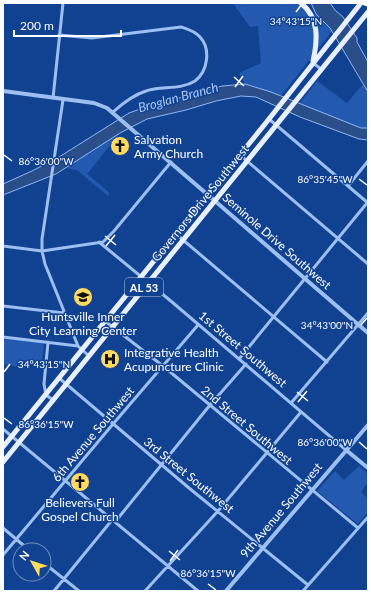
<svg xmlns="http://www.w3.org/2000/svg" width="371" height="594" font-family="Lato,sans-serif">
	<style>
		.green { fill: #235ab0 }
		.water { fill: #2a4e89; stroke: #8eb8f6 }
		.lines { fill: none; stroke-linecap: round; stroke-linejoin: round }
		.minor { stroke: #9dbff2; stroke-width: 3 }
		.tertiary { stroke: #9dbff2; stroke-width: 4 }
		.primary { stroke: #e8f0ff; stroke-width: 5 }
		.trunk { stroke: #f4f8ff; stroke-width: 5.5 }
		.ticks { fill: none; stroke: #fff; stroke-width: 1.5 }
		.labels { text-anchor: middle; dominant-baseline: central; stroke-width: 3; stroke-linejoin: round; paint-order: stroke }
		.shield { fill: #114291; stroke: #b8c6de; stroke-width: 1 }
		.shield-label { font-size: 11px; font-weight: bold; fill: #fff }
		.poi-label { font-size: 12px; fill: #fff; stroke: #114291; text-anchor: start }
		.street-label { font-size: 12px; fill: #fff; stroke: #114291 }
		.water-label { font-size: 13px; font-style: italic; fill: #a9c9f9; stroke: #114291 }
		.ticks-label { font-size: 10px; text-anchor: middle; fill: #fff; stroke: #114291; stroke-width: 3; stroke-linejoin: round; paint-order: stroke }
	</style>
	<rect width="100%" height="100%" fill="#114291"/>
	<path class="green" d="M233,3H305L314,15L316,14L332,31L281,96L271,92L245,84L239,73L261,63L258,26L250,27Z
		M317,81L347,103L363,84L368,92V128H361L299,104Z
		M120,133L87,174L110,193L108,196L77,170L65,168Z
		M3,339L44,342L42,363L20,360L19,367L3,364Z
		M359,466L368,474V482L361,492L368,498V512L358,524L317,491L335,471L344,480Z"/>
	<path class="water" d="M311,3H330L335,10L343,17L357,38V42L368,62V92L330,28L316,14Z
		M245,84L271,92L361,128H368V140L359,139L300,117L256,97L241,96L216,101L186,110L147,119L120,133L56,174L3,195V184L32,171L59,157L129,113L143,108L222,86Z"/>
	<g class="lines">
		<path class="minor" d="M59,35L92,38L181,27C187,29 195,31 200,37C211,49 208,71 195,81C181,90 161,86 146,91C133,95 123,103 113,112
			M313,63L321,69
			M53,98L63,3
			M63,100L42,239V251L45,264L78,346
			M269,119L368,203
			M240,155L368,264
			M348,186L368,161
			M176,234L327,362
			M99,242L172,302L346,450
			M3,246L42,251L103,242L114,231L171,162
			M3,306L64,313
			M105,321L163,366L358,528
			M3,337L78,346L89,356
			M48,342L44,384L46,395L53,400
			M239,359L367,203
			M59,378L189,488L308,585
			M291,403L368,313
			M3,429L198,591
			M115,522L210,405L246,364
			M3,528L29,550
			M3,555L113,424L198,325
			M44,563L79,591
			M54,591L112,520
			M145,591L218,511L301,412
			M303,591L368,517"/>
		<path class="tertiary" d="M3,91L94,103L107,108L368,333
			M346,450L368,468
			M226,591L368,425"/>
		<path class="primary" d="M301,3C319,18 318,39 313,61
			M3,447L265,124L361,3
			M3,462L368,12"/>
		<path class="trunk" d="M365,3L368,4"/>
	</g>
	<path class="ticks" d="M296,12L302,4M234,77L244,86M235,87L243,76M4,155L12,161M359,179L367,185M105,236L116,245M106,246L115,235M361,325L367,318M4,372L10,364M297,392L308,401M298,402L307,391M4,418L12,424M359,442L367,449M169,551L180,560M170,561L178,550M208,584L216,590"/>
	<defs>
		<symbol id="church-disc" viewBox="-11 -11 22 22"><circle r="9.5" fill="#ffda5e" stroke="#114291"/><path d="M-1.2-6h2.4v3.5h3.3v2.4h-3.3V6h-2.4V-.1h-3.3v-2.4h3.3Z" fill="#111"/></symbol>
		<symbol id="school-disc" viewBox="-11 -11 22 22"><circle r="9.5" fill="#ffda5e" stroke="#114291"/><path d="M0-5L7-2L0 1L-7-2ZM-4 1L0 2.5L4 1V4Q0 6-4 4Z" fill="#111"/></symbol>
		<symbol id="hospital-disc" viewBox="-11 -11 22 22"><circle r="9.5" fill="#ffda5e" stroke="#114291"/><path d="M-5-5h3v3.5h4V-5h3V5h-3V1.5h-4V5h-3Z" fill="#111"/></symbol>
	</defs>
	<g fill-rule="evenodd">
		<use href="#church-disc" x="109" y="135" width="22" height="22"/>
		<use href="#school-disc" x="72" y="286" width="22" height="22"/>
		<use href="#hospital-disc" x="99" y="348" width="22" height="22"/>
		<use href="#church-disc" x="69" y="471" width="22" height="22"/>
	</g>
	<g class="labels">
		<rect class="shield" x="125" y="278" width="38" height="18" rx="3"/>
		<g class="shield-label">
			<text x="144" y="287">AL 53</text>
		</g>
		<g class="poi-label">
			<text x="134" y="139">Salvation<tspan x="134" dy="14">Army Church</tspan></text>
			<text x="83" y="316" text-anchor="middle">Huntsville Inner<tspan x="83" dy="14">City Learning Center</tspan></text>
			<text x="124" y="352">Integrative Health<tspan x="124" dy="14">Acupuncture Clinic</tspan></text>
			<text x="80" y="502" text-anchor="middle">Believers Full<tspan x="80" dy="14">Gospel Church</tspan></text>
		</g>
		<g class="street-label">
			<text transform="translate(200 203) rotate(-51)">Governors Drive Southwest</text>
			<text transform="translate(277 241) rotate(41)">Seminole Drive Southwest</text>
			<text transform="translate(243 349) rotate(40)">1st Street Southwest</text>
			<text transform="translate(247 425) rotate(40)">2nd Street Southwest</text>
			<text transform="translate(93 434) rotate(-50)">6th Avenue Southwest</text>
			<text transform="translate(189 475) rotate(39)">3rd Street Southwest</text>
			<text transform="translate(281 510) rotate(-50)">9th Avenue Southwest</text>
		</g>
		<g class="water-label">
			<text transform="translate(178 97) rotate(-15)">Broglan Branch</text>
		</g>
	</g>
	<g class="ticks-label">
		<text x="296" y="25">34°43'15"N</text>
		<text x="46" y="165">86°36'00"W</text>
		<text x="325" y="183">86°35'45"W</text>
		<text x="327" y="329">34°43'00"N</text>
		<text x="44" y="368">34°43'15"N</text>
		<text x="46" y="428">86°36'15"W</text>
		<text x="325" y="446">86°36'00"W</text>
		<text x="208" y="577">86°36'15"W</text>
	</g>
	<rect width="371" height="594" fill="none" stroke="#ffffff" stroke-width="8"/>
	<g transform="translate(32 562) rotate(309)"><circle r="19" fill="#114291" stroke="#708ebd"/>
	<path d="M0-3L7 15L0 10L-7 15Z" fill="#ffda5e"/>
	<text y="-6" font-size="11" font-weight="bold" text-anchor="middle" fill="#ffffff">N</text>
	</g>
	<path d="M14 30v6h107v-6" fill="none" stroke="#ffffff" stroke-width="2"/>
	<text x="20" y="30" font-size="12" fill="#ffffff" stroke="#114291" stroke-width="3" paint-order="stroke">200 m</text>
</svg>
